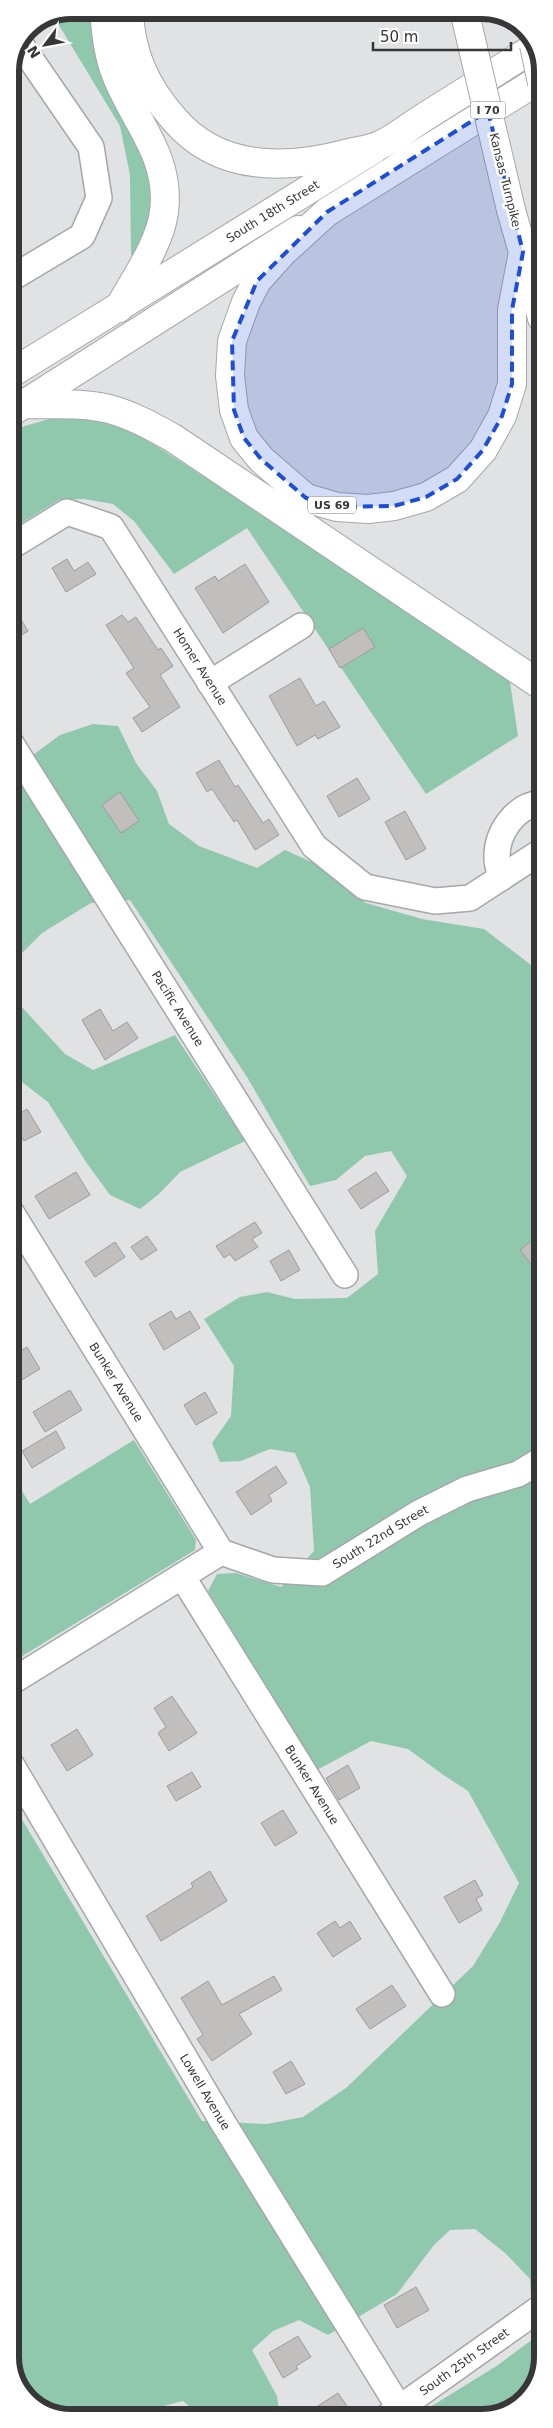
<svg xmlns="http://www.w3.org/2000/svg" width="553" height="2428" font-family="'DejaVu Sans',sans-serif">
	<style>
		.green { fill: #90c8ae }
		.building { fill: #c1bfbd; stroke: #9e9c9b }
		.lines { fill: none; stroke-linecap: round; stroke-linejoin: round }
		.minor-casing { stroke: #a6a7a9; stroke-width: 28 }
		.major-casing { stroke: #a6a7a9; stroke-width: 30 }
		.highway-casing { stroke: #a6a7a9; stroke-width: 30 }
		.minor { stroke: #fff; stroke-width: 25 }
		.major { stroke: #fff; stroke-width: 28 }
		.highway { stroke: #fff; stroke-width: 28 }
		.highway-bridge-casing { stroke: #a6a7a9; stroke-width: 30; stroke-linecap: butt }
		.highway-bridge { stroke: #fff; stroke-width: 28 }
		.marked { fill: #1d4ed8; fill-opacity: 0.2; stroke: #1d4ed8; stroke-width: 4; stroke-dasharray: 10 6; stroke-linejoin: round }
		.labels { text-anchor: middle; dominant-baseline: central; stroke-width: 5; stroke-linejoin: round; paint-order: stroke }
		.shield { fill: #fff; stroke: #737374; stroke-width: 1 }
		.shield-label { font-size: 11px; font-weight: bold; fill: #373738 }
		.street-label { font-size: 12px; fill: #373738; stroke: #fff }
		.rim { fill: none; stroke: #373738; stroke-width: 6 }
	</style>
	<rect width="100%" height="100%" fill="#e1e2e4"/>
	<path class="green" d="M70,10H88L100,71L145,159L153,189V211L138,257L131,255L130,175L120,126L54,17Z
		M56,417L96,419L136,433L346,568L510,682L518,736L426,794L247,528L174,574L134,521L113,504L84,499L59,500L10,530V433L25,426Z
		M93,724L118,726L136,763L157,791L169,824L199,846L257,868L285,850L314,863L366,903L422,919L484,929L535,968L542,969L543,2358L528,2397L494,2417H414L498,2365L533,2339L530,2279L505,2253L475,2229L450,2230L434,2245L397,2294L328,2335L299,2320L273,2331L252,2350L277,2396L280,2417H202L183,2401L156,2408L148,2417L63,2418L28,2401L11,2369V1801L202,2121L267,2124L303,2117L346,2088L473,1966L500,1922L519,1883L468,1791L442,1774L408,1749L371,1741L317,1770L208,1591L217,1574L236,1573L281,1587L314,1551L310,1487L295,1453L270,1449L241,1461L220,1462L212,1443L231,1416L234,1366L204,1319L240,1297L267,1292L295,1299L347,1298L378,1274L375,1231L407,1176L391,1151L365,1156L336,1180L310,1186L247,1077L130,900L91,903L42,933L21,954L10,971V772L60,735Z
		M10,985L20,1005L65,1054L93,1070L175,1035L245,1141L180,1172L159,1194L140,1209L110,1195L86,1162L48,1102L18,1079L10,1080Z
		M134,1440L196,1540L195,1550L11,1663V1473L30,1504Z"/>
	<path class="building" d="M67,559L74,571L88,562L96,574L66,592L52,568Z
		M245,564L269,602L223,633L195,588L215,576L218,581Z
		M10,602L28,631L10,642Z
		M122,615L128,622L136,617L158,650L161,648L173,666L160,675L180,707L142,732L133,718L150,707L126,673L134,668L106,625Z
		M363,628L375,647L340,668L329,649Z
		M300,678L316,706L324,701L340,727L318,739L315,735L297,746L269,696Z
		M219,760L235,787L238,785L263,823L269,819L279,835L255,850L237,820L234,822L212,789L207,792L196,773Z
		M357,778L370,799L339,817L327,796Z
		M120,792L139,821L121,833L102,805Z
		M405,811L426,849L406,860L385,822Z
		M100,1009L113,1031L127,1022L138,1038L105,1060L82,1020Z
		M27,1109L41,1132L24,1141L21,1136L11,1142V1119Z
		M76,1172L90,1195L49,1219L35,1196Z
		M376,1172L389,1191L361,1209L348,1190Z
		M255,1222L262,1233L252,1239L258,1247L235,1261L230,1254L224,1258L216,1246Z
		M542,1232V1278L520,1250Z
		M147,1236L157,1250L141,1260L131,1247Z
		M115,1242L125,1257L95,1277L85,1262Z
		M289,1250L300,1270L281,1281L270,1261Z
		M171,1311L176,1319L190,1311L200,1328L164,1350L149,1324Z
		M27,1347L40,1369L20,1381L11,1365V1357Z
		M70,1390L82,1410L45,1432L33,1412Z
		M205,1392L217,1413L196,1425L184,1405Z
		M56,1431L65,1448L32,1468L22,1451Z
		M276,1466L287,1483L269,1495L272,1501L251,1515L236,1492Z
		M172,1696L197,1733L169,1751L158,1733L166,1727L154,1708Z
		M77,1729L93,1755L67,1771L51,1745Z
		M348,1765L360,1788L339,1800L326,1778Z
		M192,1772L201,1787L176,1801L167,1786Z
		M283,1810L297,1833L275,1846L261,1823Z
		M210,1871L227,1901L161,1941L146,1916L193,1887L191,1883Z
		M475,1880L483,1895L476,1899L482,1910L459,1923L444,1897Z
		M335,1921L340,1928L350,1921L361,1939L333,1957L317,1933Z
		M274,1976L282,1990L239,2014L252,2034L212,2061L197,2039L203,2035L181,1998L208,1981L222,2005Z
		M392,1985L406,2006L370,2029L356,2009Z
		M291,2061L305,2084L286,2094L273,2072Z
		M416,2287L429,2310L397,2328L384,2305Z
		M298,2336L311,2357L296,2366L298,2369L283,2378L269,2353Z
		M338,2393L347,2406L330,2417H301Z"/>
	<g class="lines">
		<defs>
			<g id="minor">
				<path d="M10,279L82,236L99,198L91,147L21,45"/>
				<path id="s1" d="M10,547L67,512L111,527L314,846L365,887L435,901L470,898L542,851"/>
				<path d="M210,683L301,626"/>
				<path id="s2" d="M10,742L345,1275"/>
				<path d="M501,878C500,872 497,865 497,859C496,833 515,805 542,803"/>
				<path id="s3" d="M11,1212L221,1552"/>
				<path id="s4" d="M182,1576L442,1994"/>
				<path id="s5" d="M11,1682L221,1552L273,1570L322,1573L419,1513L467,1489L518,1474L543,1459"/>
				<path id="s6" d="M11,1764L222,2121L405,2417"/>
				<path id="s7" d="M387,2417L543,2306"/>
			</g>
			<g id="major">
				<path id="s8" d="M10,374L374,149"/>
				<path d="M10,413L298,230"/>
			</g>
			<path id="highway" d="M104,10C106,33 108,56 117,77C136,124 171,157 164,212C160,244 134,280 119,308
				M129,10C130,53 146,87 174,119C218,171 284,170 345,154C356,151 368,150 378,146C395,139 411,125 426,116C463,93 499,70 535,47
				M511,210L542,318
				M523,252L512,310V384L502,416L483,450L457,479L426,497L394,506L368,509L337,507L306,498L261,459L244,438L234,410L230,376L232,341L246,302L257,281L282,253L327,212L542,78
				M24,404C52,405 82,402 109,409C132,415 153,427 173,438L542,686"/>
		</defs>
		<use href="#minor" class="minor-casing"/>
		<use href="#major" class="major-casing"/>
		<use href="#highway" class="highway-casing"/>
		<use href="#minor" class="minor"/>
		<use href="#major" class="major"/>
		<use href="#highway" class="highway"/>
		<defs>
			<path id="highway-bridge" d="M464,10L511,210
				M534,45L542,83"/>
		</defs>
		<use href="#highway-bridge" class="highway-bridge-casing"/>
		<use href="#highway-bridge" class="highway-bridge"/>
	</g>
	<path class="marked" d="M488,111L523,252L512,310V384L502,416L483,450L457,479L426,497L394,506L337,507L306,498L261,459L244,438L234,410L232,341L257,281L327,212Z"/>
	<g class="labels">
		<g class="shield">
			<rect x="470.5" y="101.5" width="35" height="17" rx="4"/>
			<rect x="308" y="496.5" width="48" height="17" rx="4"/>
		</g>
		<g class="shield-label">
			<text x="488" y="110">I 70</text>
			<text x="332" y="505">US 69</text>
		</g>
		<g class="street-label">
			<text transform="translate(505 180) rotate(76)">Kansas Turnpike</text>
			<text stroke="none"><textPath href="#s8" startOffset="309">South 18th Street</textPath></text>
			<text stroke="none"><textPath href="#s1" startOffset="279">Homer Avenue</textPath></text>
			<text stroke="none"><textPath href="#s2" startOffset="315">Pacific Avenue</textPath></text>
			<text stroke="none"><textPath href="#s3" startOffset="200">Bunker Avenue</textPath></text>
			<text stroke="none"><textPath href="#s5" startOffset="420">South 22nd Street</textPath></text>
			<text stroke="none"><textPath href="#s4" startOffset="246">Bunker Avenue</textPath></text>
			<text stroke="none"><textPath href="#s6" startOffset="381">Lowell Avenue</textPath></text>
			<text stroke="none"><textPath href="#s7" startOffset="95">South 25th Street</textPath></text>
		</g>
	</g>
	<path d="M0 0H553V2428H0ZM71 19H482A52 52 0 0 1 534 71V2357A52 52 0 0 1 482 2409H71A52 52 0 0 1 19 2357V71A52 52 0 0 1 71 19Z" fill="#fff" fill-rule="evenodd"/>
	<path class="rim" d="M71 19H482A52 52 0 0 1 534 71V2357A52 52 0 0 1 482 2409H71A52 52 0 0 1 19 2357V71A52 52 0 0 1 71 19Z"/>
	<g transform="translate(45 45) rotate(238)" stroke="#ffffff" stroke-width="4" paint-order="stroke">
	<path d="M0-4L9 19L0 12L-9 19Z" fill="#373738"/>
	<text y="-8" font-size="14" font-weight="bold" text-anchor="middle" fill="#373738">N</text>
	</g>
	<path d="M373 42v8h138v-8" fill="none" stroke="#373738" stroke-width="2.5"/>
	<text x="380" y="42" font-size="15" fill="#373738" stroke="#ffffff" stroke-width="4" paint-order="stroke">50 m</text>
</svg>
